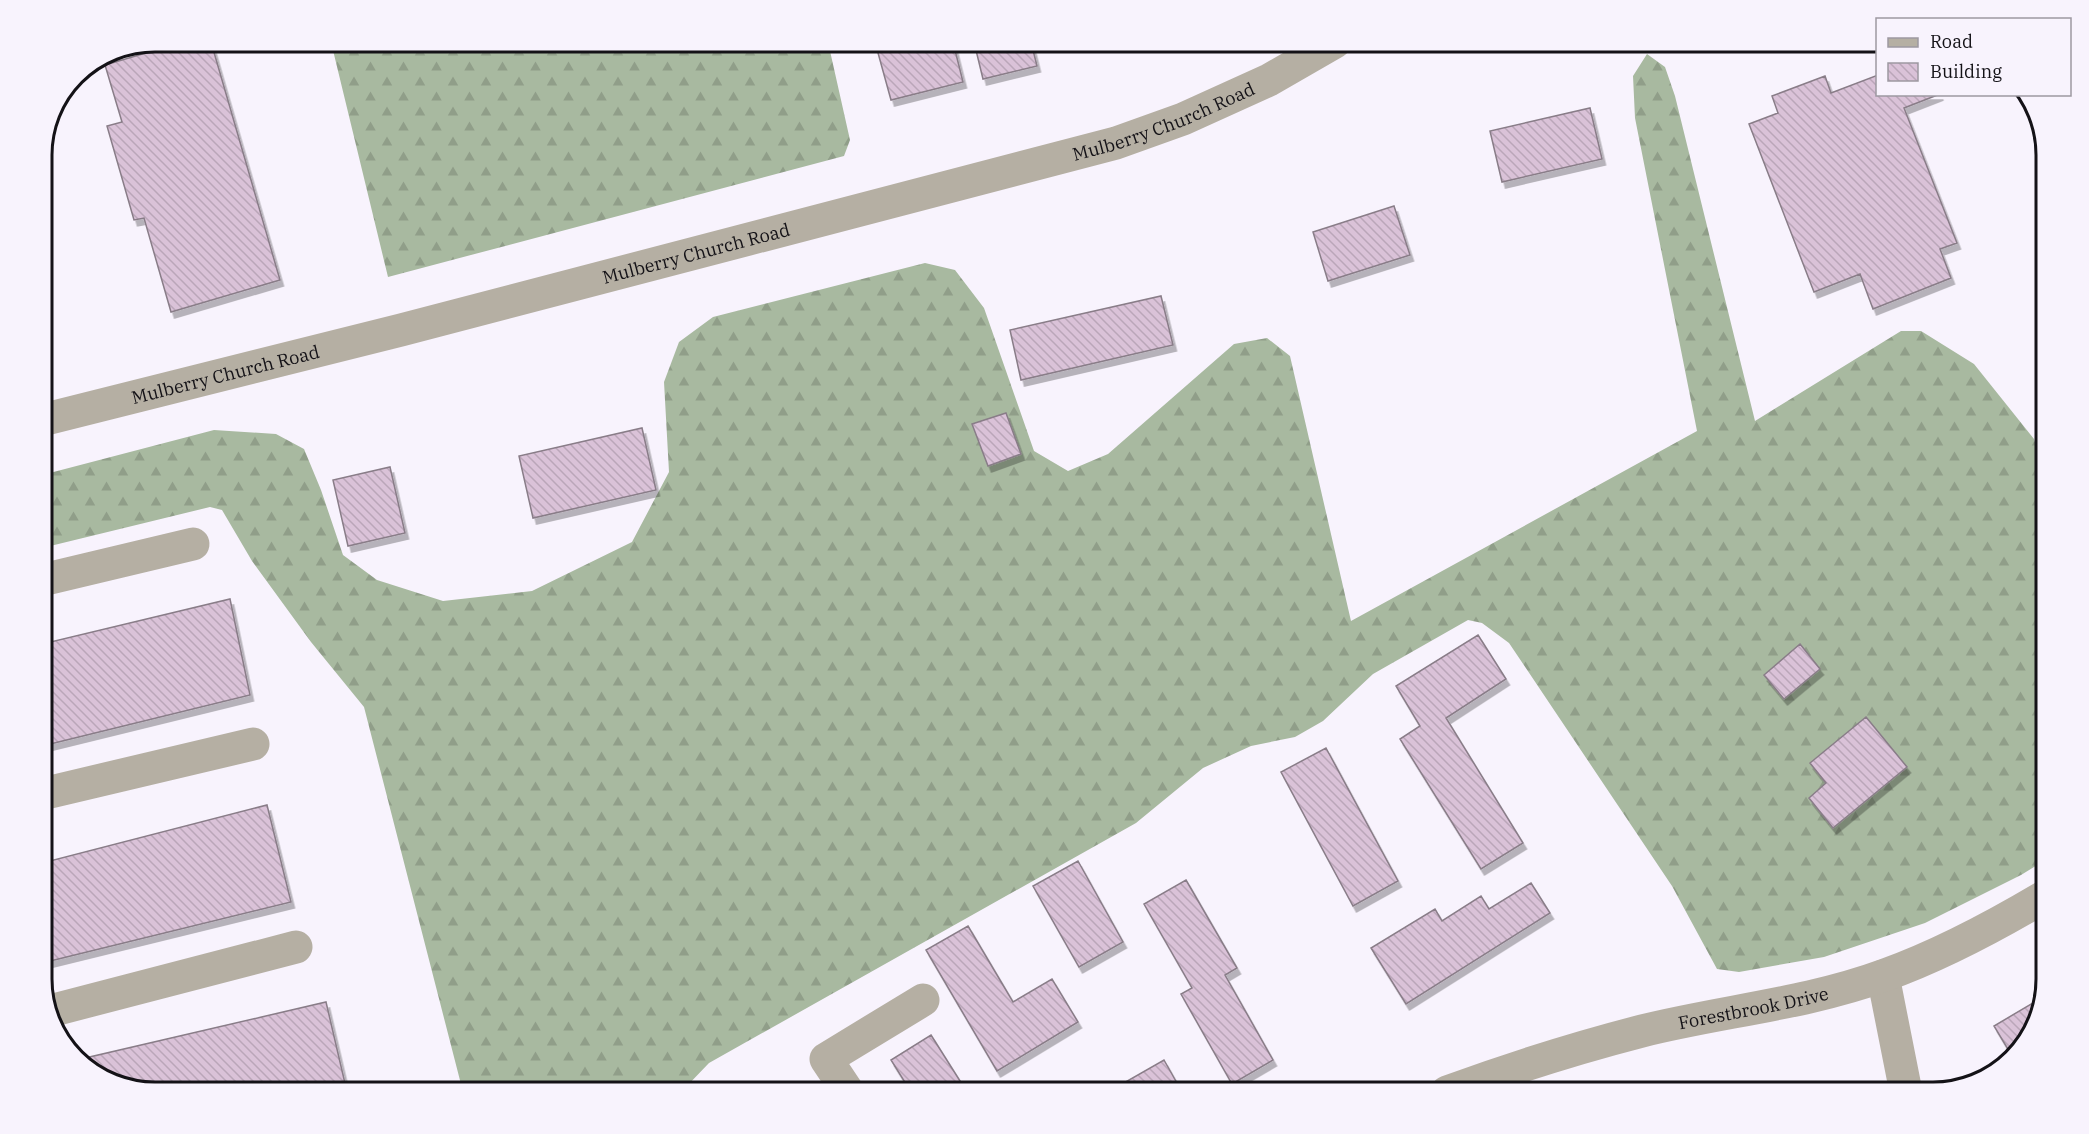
<svg xmlns="http://www.w3.org/2000/svg" width="2089" height="1134" font-family="'IBM Plex Serif',serif">
	<style>
		.forest { fill: url(#forest-firs) }
		.building { fill: url(#building-back-hatch); stroke: #897d88; stroke-width: 1.5; filter: url(#shadow) }
		.lines { fill: none; stroke-linecap: round; stroke-linejoin: round }
		.path { stroke: #949098; stroke-width: 4; stroke-dasharray: 4.5 4.5; stroke-linecap: butt }
		.minor { stroke: #b5afa3; stroke-width: 33 }
		.labels { text-anchor: middle; dominant-baseline: central; stroke-width: 4.5; stroke-linejoin: round; paint-order: stroke }
		.street-label { font-size: 18px; fill: #141217; stroke: #f8f3fd }
		.rim { fill: none; stroke: #141217; stroke-width: 3 }
	</style>
	<defs>
		<pattern id="forest-firs" width="22" height="20" patternUnits="userSpaceOnUse" patternTransform="scale(1.5)"><rect width="22" height="20" fill="#a8b9a0"/><path d="M5 1l3.5 6h-7zM16 11l3.5 6h-7z" fill="#909e89"/></pattern>
		<pattern id="building-back-hatch" width="6" height="6" patternUnits="userSpaceOnUse" patternTransform="scale(1.5)"><rect width="6" height="6" fill="#dac2d8"/><path d="M-1 5l2 2M0 0l6 6M5-1l2 2" fill="none" stroke="#baa6b9"/></pattern>
		<filter id="shadow"><feDropShadow dx="3.5" dy="6" stdDeviation="0" flood-color="#0004"/></filter>
	</defs>
	<rect width="100%" height="100%" fill="#f8f3fd"/>
	<path class="forest" d="M331,42H828L850,140L844,156L388,277Z
		M1647,54L1665,67L1675,96L1755,421L1901,331H1921L1974,364L2034,439L2047,485V859L2021,875L1925,923L1824,957L1739,972L1717,969L1672,886L1509,643L1482,623L1468,620L1373,674L1323,721L1295,737L1251,746L1203,768L1136,823L709,1063L685,1088L679,1092H463L364,707L311,642L252,561L222,510L210,507L42,548V475L214,430L276,434L304,449L321,490L343,555L377,580L443,601L532,591L632,542L669,472L664,382L679,342L713,317L925,263L955,270L984,308L1034,451L1068,471L1108,454L1234,344L1267,338L1290,356L1351,621L1697,431L1635,118L1633,76Z"/>
	<path class="building" d="M183,42H211L280,280L171,312L144,218L134,220L107,126L122,122L105,65Z
		M875,42H953L963,82L891,100Z
		M974,42H1031L1037,66L983,79Z
		M1878,75V94H1940L1904,108L1957,243L1940,249L1951,278L1873,309L1860,274L1814,292L1749,124L1778,113L1772,96L1825,76L1831,93Z
		M1590,108L1602,159L1502,182L1490,131Z
		M1394,206L1410,255L1328,281L1313,232Z
		M1161,296L1173,345L1021,380L1010,330Z
		M1006,413L1021,454L988,466L972,424Z
		M642,428L656,490L533,518L519,456Z
		M390,467L405,533L348,546L333,480Z
		M230,599L250,695L42,746V644Z
		M230,599L250,695L42,746V644Z
		M1478,635L1506,679L1446,718L1523,843L1481,869L1400,739L1420,726L1396,686Z
		M1800,644L1820,669L1784,699L1764,675Z
		M1866,717L1907,767L1833,828L1809,798L1826,783L1810,763Z
		M1326,748L1398,881L1353,906L1281,772Z
		M267,805L291,902L42,963V863Z
		M267,805L291,902L42,963V863Z
		M1078,861L1123,942L1079,967L1033,886Z
		M1186,880L1237,968L1225,975L1273,1060L1232,1084L1181,994L1192,988L1144,904Z
		M1531,883L1550,913L1406,1004L1371,948L1435,909L1442,921L1481,896L1489,909Z
		M968,926L1013,1002L1052,979L1078,1022L997,1071L926,950Z
		M2043,997L2035,1029L2012,1056L1994,1026Z
		M326,1002L347,1092H155L105,1080L81,1059Z
		M326,1002L347,1092H155L105,1080L81,1059Z
		M931,1035L967,1092H911L891,1060Z
		M1164,1060L1182,1092H1108Z
		M1783,1085L1785,1092H1756Z"/>
	<g class="lines">
		<path class="path" d="M1991,1072L1996,1073"/>
		<g class="minor">
			<path id="s1" d="M42,420L401,330L1116,143L1183,119L1269,80L1335,42"/>
			<path d="M42,580L193,544"/>
			<path d="M42,794L253,744"/>
			<path d="M1883,976L1906,1092"/>
			<path d="M50,1011L296,947"/>
			<path d="M848,1092L826,1059L923,1000"/>
			<path id="s2" d="M1447,1092C1510,1069 1576,1048 1642,1031C1722,1011 1806,1004 1885,975C1941,955 1995,926 2047,895"/>
		</g>
	</g>
	<g class="labels">
		<g class="street-label">
			<text stroke="none"><textPath href="#s1" startOffset="1161">Mulberry Church Road</textPath></text>
			<text stroke="none"><textPath href="#s1" startOffset="675">Mulberry Church Road</textPath></text>
			<text stroke="none"><textPath href="#s1" startOffset="189">Mulberry Church Road</textPath></text>
			<text stroke="none"><textPath href="#s2" startOffset="318">Forestbrook Drive</textPath></text>
		</g>
	</g>
	<path d="M0 0H2089V1134H0ZM155 52H1933A103 103 0 0 1 2036 155V979A103 103 0 0 1 1933 1082H155A103 103 0 0 1 52 979V155A103 103 0 0 1 155 52Z" fill="#f8f3fd" fill-rule="evenodd"/>
	<path class="rim" d="M155 52H1933A103 103 0 0 1 2036 155V979A103 103 0 0 1 1933 1082H155A103 103 0 0 1 52 979V155A103 103 0 0 1 155 52Z"/>
	<rect x="1876" y="18" width="195" height="78" fill="#f8f3fd" stroke="#9d99a1" stroke-width="1.5"/>
	<rect x="1888" y="38" width="30" height="9" fill="#b5afa3" stroke="#9d99a1" stroke-width="1.5"/>
	<text x="1930" y="48" font-size="18" fill="#141217">Road</text>
	<rect x="1888" y="63" width="30" height="18" fill="url(#building-back-hatch)" stroke="#9d99a1" stroke-width="1.5"/>
	<text x="1930" y="78" font-size="18" fill="#141217">Building</text>
</svg>
